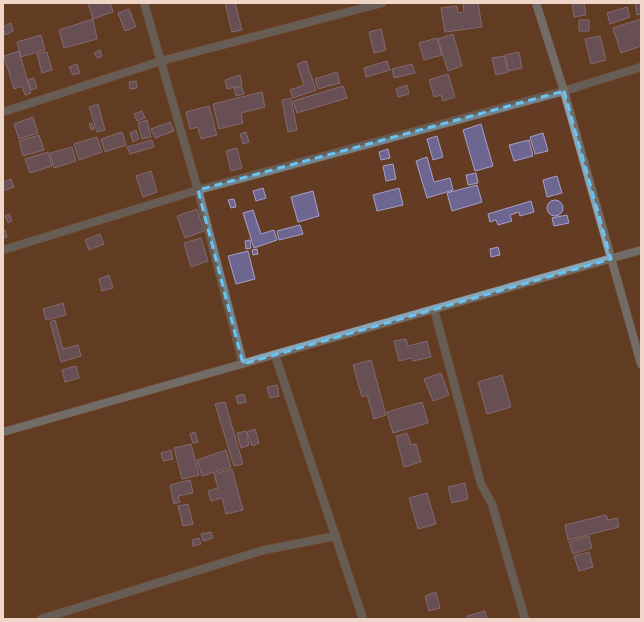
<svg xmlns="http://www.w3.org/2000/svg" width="644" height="622" font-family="'Source Sans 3',sans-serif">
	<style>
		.building { fill: #6d6690; stroke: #a7a0ce }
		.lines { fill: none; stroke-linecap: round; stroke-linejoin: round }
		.street-casing { stroke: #7f5b44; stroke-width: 9 }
		.secondary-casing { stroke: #7f5b44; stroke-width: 9 }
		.street { stroke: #708590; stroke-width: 8 }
		.secondary { stroke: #86a7b9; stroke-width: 8 }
		.marked { fill: none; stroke: #69c4f1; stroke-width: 3; stroke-dasharray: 8 5; stroke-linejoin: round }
	</style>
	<rect width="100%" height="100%" fill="#633c23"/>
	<path class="building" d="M88,3H110L113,12L93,19Z
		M225,3H235L242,30L232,32Z
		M478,3L482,27L445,32L441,8L457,6L458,13L464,12L463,4Z
		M572,3H584L586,15L574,17Z
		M635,3H641V14L637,15Z
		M627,7L630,17L610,24L607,13Z
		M129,9L136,27L125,31L118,13Z
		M93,19L97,39L64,48L59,30Z
		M641,19V46L621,53L613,28Z
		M579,20H589V31H579Z
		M11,23L13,31L5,35L3,27Z
		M381,29L386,50L374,53L369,32Z
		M453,34L462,66L448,71L438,39Z
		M41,35L45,50L21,57L17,42Z
		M600,36L606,60L591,64L585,39Z
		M437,38L442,55L424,60L419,43Z
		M100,50L102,56L97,58L94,53Z
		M19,51L31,93L25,95L22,86L14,89L4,56Z
		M47,52L52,70L42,73L37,54Z
		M519,52L522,68L509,71L505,55Z
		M504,56L508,72L496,75L492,58Z
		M306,61L316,90L293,98L290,90L304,85L297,64Z
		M387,61L390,70L366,77L364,68Z
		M77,64L80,73L73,75L69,67Z
		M412,64L415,73L394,78L392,69Z
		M337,72L340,83L318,89L315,79Z
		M448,74L455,97L443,101L441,95L434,97L429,80Z
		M240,75L242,85L227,89L225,80Z
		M34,78L37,88L31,90L27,80Z
		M136,81L137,88L130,89L129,82Z
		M407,85L409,94L398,97L396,89Z
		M343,86L347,98L297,113L293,101Z
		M242,87L244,94L236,96L234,88Z
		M262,92L265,107L241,113L243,123L219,129L213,104Z
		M291,98L297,130L288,132L282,100Z
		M98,104L105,130L97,132L89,107Z
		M209,106L217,135L201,139L198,127L190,129L186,112Z
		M142,111L145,118L137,121L134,114Z
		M33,117L38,133L19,139L14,124Z
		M147,120L151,137L142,139L138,123Z
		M170,122L174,131L155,138L151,129Z
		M92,123L94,129L91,130L89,124Z
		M481,124L493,166L475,171L463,130Z
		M136,130L139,139L133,142L130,133Z
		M122,132L126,145L105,152L101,139Z
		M246,132L249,142L243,144L240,134Z
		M543,133L548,151L535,154L530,137Z
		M39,135L44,150L23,156L19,141Z
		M437,136L443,157L433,160L427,139Z
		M97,137L102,152L79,160L74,144Z
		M152,140L154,147L130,154L127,147Z
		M529,140L533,156L514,161L509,145Z
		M72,147L76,161L54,168L50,153Z
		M237,148L242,168L231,171L226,151Z
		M388,149L390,158L381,160L379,152Z
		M48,152L52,166L30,173L25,159Z
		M427,157L434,182L450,178L453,190L427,198L416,161Z
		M393,164L396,179L386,181L383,166Z
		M151,171L157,192L143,197L136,176Z
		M476,173L478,183L468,185L466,175Z
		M557,176L562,193L547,197L543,180Z
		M11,179L14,187L3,191V182Z
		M477,185L482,202L452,211L447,193Z
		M263,188L266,198L256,201L253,191Z
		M399,188L403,205L377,211L373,195Z
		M313,191L319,216L298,222L291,197Z
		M234,199L236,207L231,208L228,200Z
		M547 208a8 8 0 1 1 16 0a8 8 0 1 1-16 0Z
		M531,201L534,212L520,216L519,212L510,215L512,221L498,225L496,220L490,222L488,214Z
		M197,209L204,231L185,238L177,216Z
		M253,210L261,234L274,230L277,240L254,248L243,213Z
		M9,214L12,221L8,223L5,216Z
		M567,215L569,223L554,226L552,218Z
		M300,225L303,234L279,240L277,231Z
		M5,230L7,237L3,238V231Z
		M100,234L104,244L89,250L85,240Z
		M201,238L208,261L191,267L184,243Z
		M250,240L251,248L246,249L245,241Z
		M498,247L500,255L491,257L490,249Z
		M257,249L258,254L253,255L252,250Z
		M248,251L255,279L236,284L228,256Z
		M109,275L113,288L102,291L99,279Z
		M63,303L66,315L46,320L43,309Z
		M55,320L63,349L78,345L81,356L61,362L50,322Z
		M406,339L408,346L427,341L431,357L413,361L411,358L399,361L394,341Z
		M371,360L386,415L374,419L367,395L362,397L353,365Z
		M76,366L79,378L65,382L62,370Z
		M441,373L449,395L433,401L424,379Z
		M502,375L511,407L487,414L478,382Z
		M277,385L279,396L270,398L267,387Z
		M244,394L246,402L238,404L236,396Z
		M225,402L243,464L234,466L215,404Z
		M422,402L428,423L393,433L387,412Z
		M255,429L259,443L252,446L247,432Z
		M246,431L249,445L241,448L237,433Z
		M195,432L198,442L193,443L190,434Z
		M407,433L411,445L416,444L421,462L404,467L396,436Z
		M191,444L199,475L182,479L174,448Z
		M171,450L173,459L163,461L161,453Z
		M226,450L231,467L202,476L197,460Z
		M232,469L243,510L226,514L222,498L211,501L208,491L218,488L214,474Z
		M190,480L193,493L178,496L180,502L174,504L170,485Z
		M465,483L468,499L452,503L448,487Z
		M427,493L436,524L418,529L409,498Z
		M188,504L193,524L183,526L178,506Z
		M606,515L608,520L617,518L619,527L568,540L565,525Z
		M211,532L213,538L203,541L201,534Z
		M589,536L592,548L573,554L569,542Z
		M199,538L201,544L193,546L192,540Z
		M589,552L593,567L579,571L574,556Z
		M436,592L440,608L429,611L425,596Z
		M485,611L487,619H467V616Z"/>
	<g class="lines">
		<defs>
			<path id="street" d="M144,3L198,190L243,364
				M3,112L161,61L382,3
				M3,250L198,190L564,91L641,67
				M434,309L481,484L492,504L525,619
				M275,355L363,619
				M41,619L264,550L336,536"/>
			<path id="secondary" d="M536,3L564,91L641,364
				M3,432L641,250"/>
		</defs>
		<use href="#street" class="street-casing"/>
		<use href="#secondary" class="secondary-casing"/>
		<use href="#street" class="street"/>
		<use href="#secondary" class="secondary"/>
	</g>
	<path d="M0 0H644V622H0ZM564,91L611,259L243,364L198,190Z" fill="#633c23" fill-opacity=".55" fill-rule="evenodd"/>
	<path class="marked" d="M564,91L611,259L243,364L198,190Z"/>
	<rect width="644" height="622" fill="none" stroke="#efd6c8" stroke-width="8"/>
</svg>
